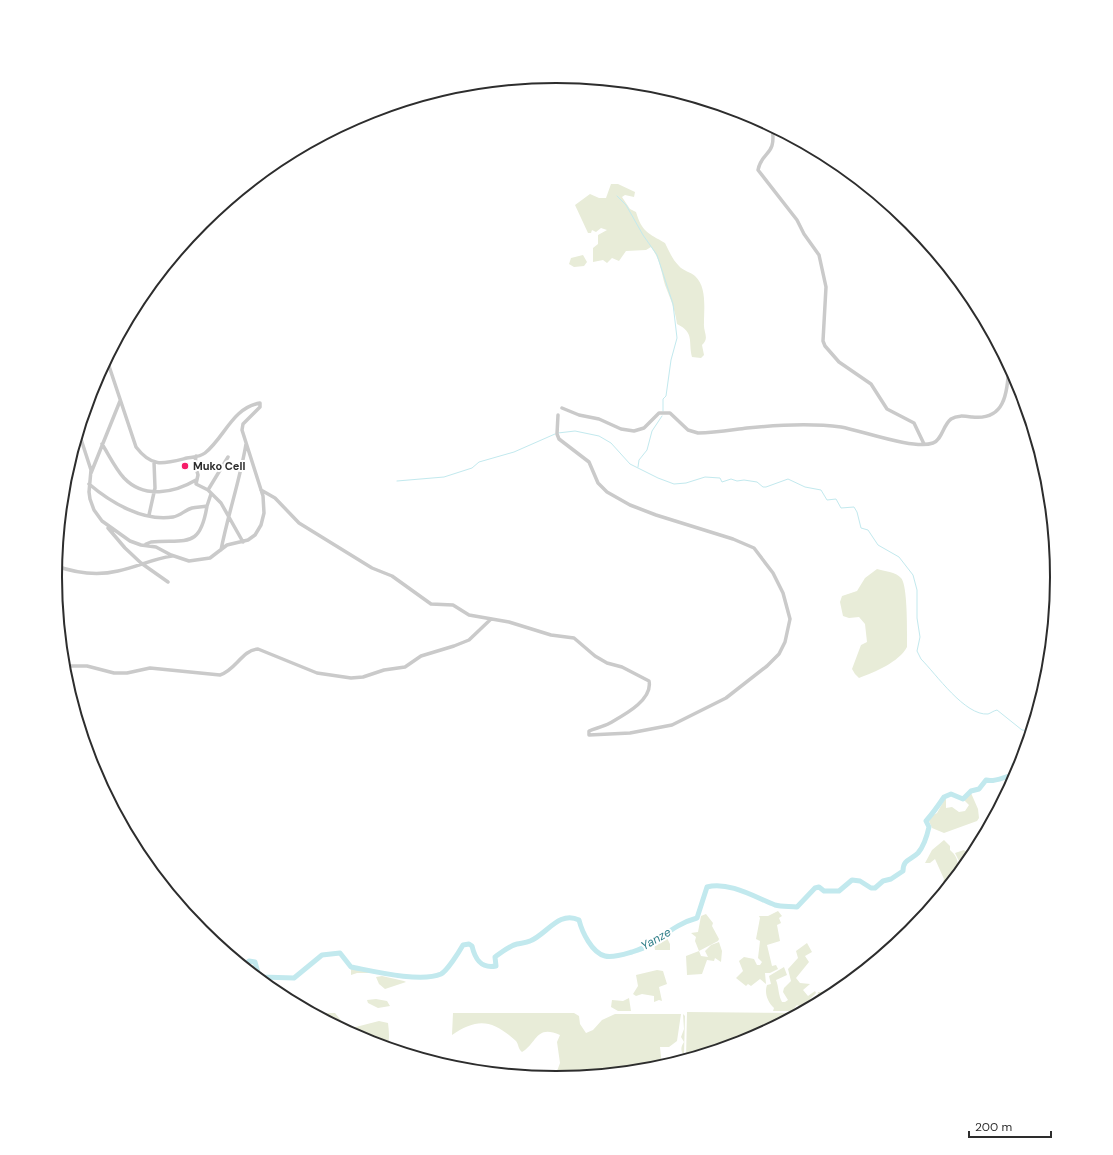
<svg xmlns="http://www.w3.org/2000/svg" width="1113" height="1155" font-family="'DM Sans',sans-serif">
	<style>
		.green { fill: #e8ecd8 }
		.lines { fill: none; stroke-linecap: round; stroke-linejoin: round }
		.stream { stroke: #c2e9ee; stroke-width: 1 }
		.river { stroke: #c2e9ee; stroke-width: 5 }
		.minor { stroke: #cacaca; stroke-width: 3.5 }
		.poi-dot { fill: #f61c68; stroke: #fff; stroke-width: 1.5 }
		.labels { text-anchor: middle; dominant-baseline: central; stroke-width: 4; stroke-linejoin: round; paint-order: stroke }
		.poi-label { font-size: 11px; font-weight: bold; fill: #2d2d2d; stroke: #fff; text-anchor: start }
		.water-label { font-size: 12px; font-style: italic; fill: #307f89; stroke: #fff }
		.rim { fill: none; stroke: #2d2d2d; stroke-width: 2 }
	</style>
	<rect width="100%" height="100%" fill="#fff"/>
	<path class="green" d="M611,184H618L635,192L634,197L625,195L622,197L630,209L636,212C642,232 648,233 665,243C669,251 672,259 679,266C683,271 691,272 695,276C707,287 704,308 704,323C703,332 710,338 702,345L704,355L701,358L692,357C688,341 695,333 677,324C675,309 670,298 665,285C661,271 660,259 651,247L646,250L626,251L619,261L612,258L607,263L603,260L593,262V248L598,244V235L607,230L601,228L596,232L592,230L591,233H588L575,205L590,194L599,198H606Z
		M583,255L587,262L584,266L574,267L569,264L571,258Z
		M877,569C884,571 896,572 901,578C908,585 907,634 907,647C899,662 875,672 859,678L855,674L852,669L861,645L867,642L865,624L859,617L849,618L843,616L840,602L842,596L857,591L865,578Z
		M971,793L978,809L979,818L977,821L944,833L932,828L929,821L933,815L937,813L946,797V808L952,807L959,812L965,811L969,805L964,800Z
		M944,840L950,846V850C956,855 958,860 958,867L962,871L946,889L943,882L944,879L935,859L930,863H925L932,850Z
		M964,850L972,858L962,870L959,867V861L955,853Z
		M778,911L782,916L779,918L781,923L777,925L780,941L767,945L772,966L776,965L778,969L770,973H765L766,984L760,979L751,986L748,984L746,986L736,978L743,971L739,961L744,957L754,959L757,965H760L762,962L758,958L760,941L756,939L760,918L759,916H768Z
		M706,914L713,923L712,926L719,939L718,941L699,951L695,941L696,937L691,933L698,932L701,916Z
		M665,934L670,944V950H655L654,943Z
		M719,942L722,951L721,962L715,958L714,961L707,960L702,974L687,975L686,956L699,951L701,956L708,957L705,951L711,945Z
		M807,943L812,952L805,956L809,962L796,978L800,983L810,984L803,990L808,996L815,991L816,993L810,999L811,1002L802,1008L797,1005L792,1011H773L774,1008C768,1003 764,993 767,985L771,984L769,976L784,967L787,975L776,980C779,987 778,995 782,1002H785L788,1000L783,992L784,988L791,981L788,969L798,958L796,951Z
		M246,965L256,966L258,974L261,977H256L244,967Z
		M351,968L373,971V973H357L351,975Z
		M657,970L663,971L667,984L659,987L662,1001L659,1000L654,1002V996L642,994L636,996L633,994L638,986L636,975Z
		M382,976L404,981L406,982L385,989L379,984L376,977Z
		M818,992H838L816,1005Z
		M629,998L631,1011H618L611,1007L612,1000L623,1001Z
		M376,999L387,1001L390,1006L378,1008L368,1003L367,1000Z
		M687,1012L801,1013L748,1041L686,1060Z
		M312,1013H335L348,1029L379,1021L388,1023C389,1031 390,1040 387,1048L364,1041Z
		M453,1013H574L579,1016L580,1024L586,1033L593,1030L602,1020L615,1014H681L677,1041L669,1047H660L662,1067L657,1068V1066L629,1072L615,1067L611,1074L559,1079L556,1074L560,1063L557,1042L560,1035C536,1024 537,1043 522,1052C518,1049 519,1045 516,1041C493,1020 478,1017 452,1035Z
		M683,1014L685,1016L684,1055C680,1051 681,1046 684,1042L681,1037L684,1029Z"/>
	<g class="lines">
		<path class="stream" d="M617,196L626,205L643,235L657,255L673,304L677,338L671,360L666,396L663,399V411
			M558,433L575,431L599,436L611,443L630,464L658,478L674,484L686,483L705,477L720,478L722,482L731,479L737,481L744,480L757,482L763,487H766L788,479L805,487L821,490L827,500L836,499L841,508L854,507L857,512L861,528L868,530L878,545L899,557L913,575L917,590V618L920,637L917,651L921,659C936,674 965,716 988,714C991,713 993,711 997,710L1022,730L1031,731
			M638,467L639,460L647,450L652,431L662,416
			M397,481L444,477L472,468L479,462L514,452L555,434"/>
		<path class="river" d="M244,966L249,961L255,962L258,973L262,977L294,978L322,955L340,953L351,967C372,971 421,983 441,974C447,971 459,952 463,945L469,944L472,946C475,959 481,969 496,966L495,957C502,952 509,946 517,944C521,943 526,943 530,941C546,935 559,910 579,920C582,932 592,953 605,956C613,958 625,954 632,952C638,950 644,948 649,945C665,935 678,923 697,918L707,887C728,881 755,897 775,905C782,907 791,906 797,907L815,888L819,887L824,891H839L852,880L860,881L871,888H875L883,881L891,879L903,871C903,859 911,860 918,853C924,846 927,836 929,827L926,821C933,813 938,806 944,797L951,794L963,799L971,791L979,789L986,780C996,783 1006,775 1016,775L1014,765L1022,763"/>
		<path class="minor" d="M772,127C777,157 762,150 758,170L797,220L804,234L819,255L826,287L823,341L825,346L839,362L871,384L887,409L914,423L924,444
			M562,408L579,415L599,419L621,429L634,431L644,428L659,413H670L688,430L698,433C715,433 731,430 747,428C777,425 810,423 841,427C863,431 914,450 933,443C942,440 943,425 951,419C957,415 964,416 972,417C1006,421 1007,392 1009,365
			M79,433L91,470L89,492L90,499L94,510L102,521L130,541L141,545L156,547L171,555L189,561L210,558L227,545L248,540L255,535L261,525L264,513L263,496L242,430L243,424L260,407V403C232,408 225,437 205,453C200,457 193,457 187,458C163,464 152,468 136,447L107,360
			M102,444C109,455 115,468 124,478C144,499 174,493 196,480
			M196,456L195,464L198,475L196,484L208,490L221,503L243,542
			M91,473L120,401
			M89,484C110,502 143,522 173,517C180,516 185,510 192,508C197,507 202,507 207,506L211,494
			M208,490L228,457
			M261,490L275,498L299,523L372,568L392,576L431,604L453,605L469,615L509,622L551,635L574,638L595,656L607,663L622,667L649,681C653,700 624,715 610,723C603,727 596,728 589,731V735L630,733L672,725L726,698L767,666L779,654L785,642L790,619L783,593L773,573L754,548L733,539L656,515L630,505L607,492L598,483L589,462L559,439L557,434L558,415
			M149,515L155,488L154,462
			M108,528L125,548L141,563L168,582
			M146,544L151,542C187,539 200,549 207,506
			M221,550C228,514 240,480 246,444
			M56,566C76,573 97,576 118,571C137,567 152,559 172,556
			M64,666H87L114,673H127L150,668L220,675C236,670 242,650 258,649L317,673L351,678L363,677L384,670L405,667L421,656L454,646L469,640L491,619"/>
	</g>
	<circle class="poi-dot" cx="185" cy="466" r="4"/>
	<g class="labels">
		<g class="poi-label">
			<text x="193" y="466">Muko Cell</text>
		</g>
		<g class="water-label">
			<text transform="translate(656 939) rotate(-30)">Yanze</text>
		</g>
	</g>
	<path d="M0 0H1113V1155H0ZM62 577a494 494 0 1 1 988 0a494 494 0 1 1-988 0Z" fill="#fff" fill-rule="evenodd"/>
	<path class="rim" d="M62 577a494 494 0 1 1 988 0a494 494 0 1 1-988 0Z"/>
	<path d="M969 1131v6h82v-6" fill="none" stroke="#2d2d2d" stroke-width="2"/>
	<text x="975" y="1131" font-size="12" fill="#2d2d2d" stroke="#ffffff" stroke-width="3" paint-order="stroke">200 m</text>
</svg>
